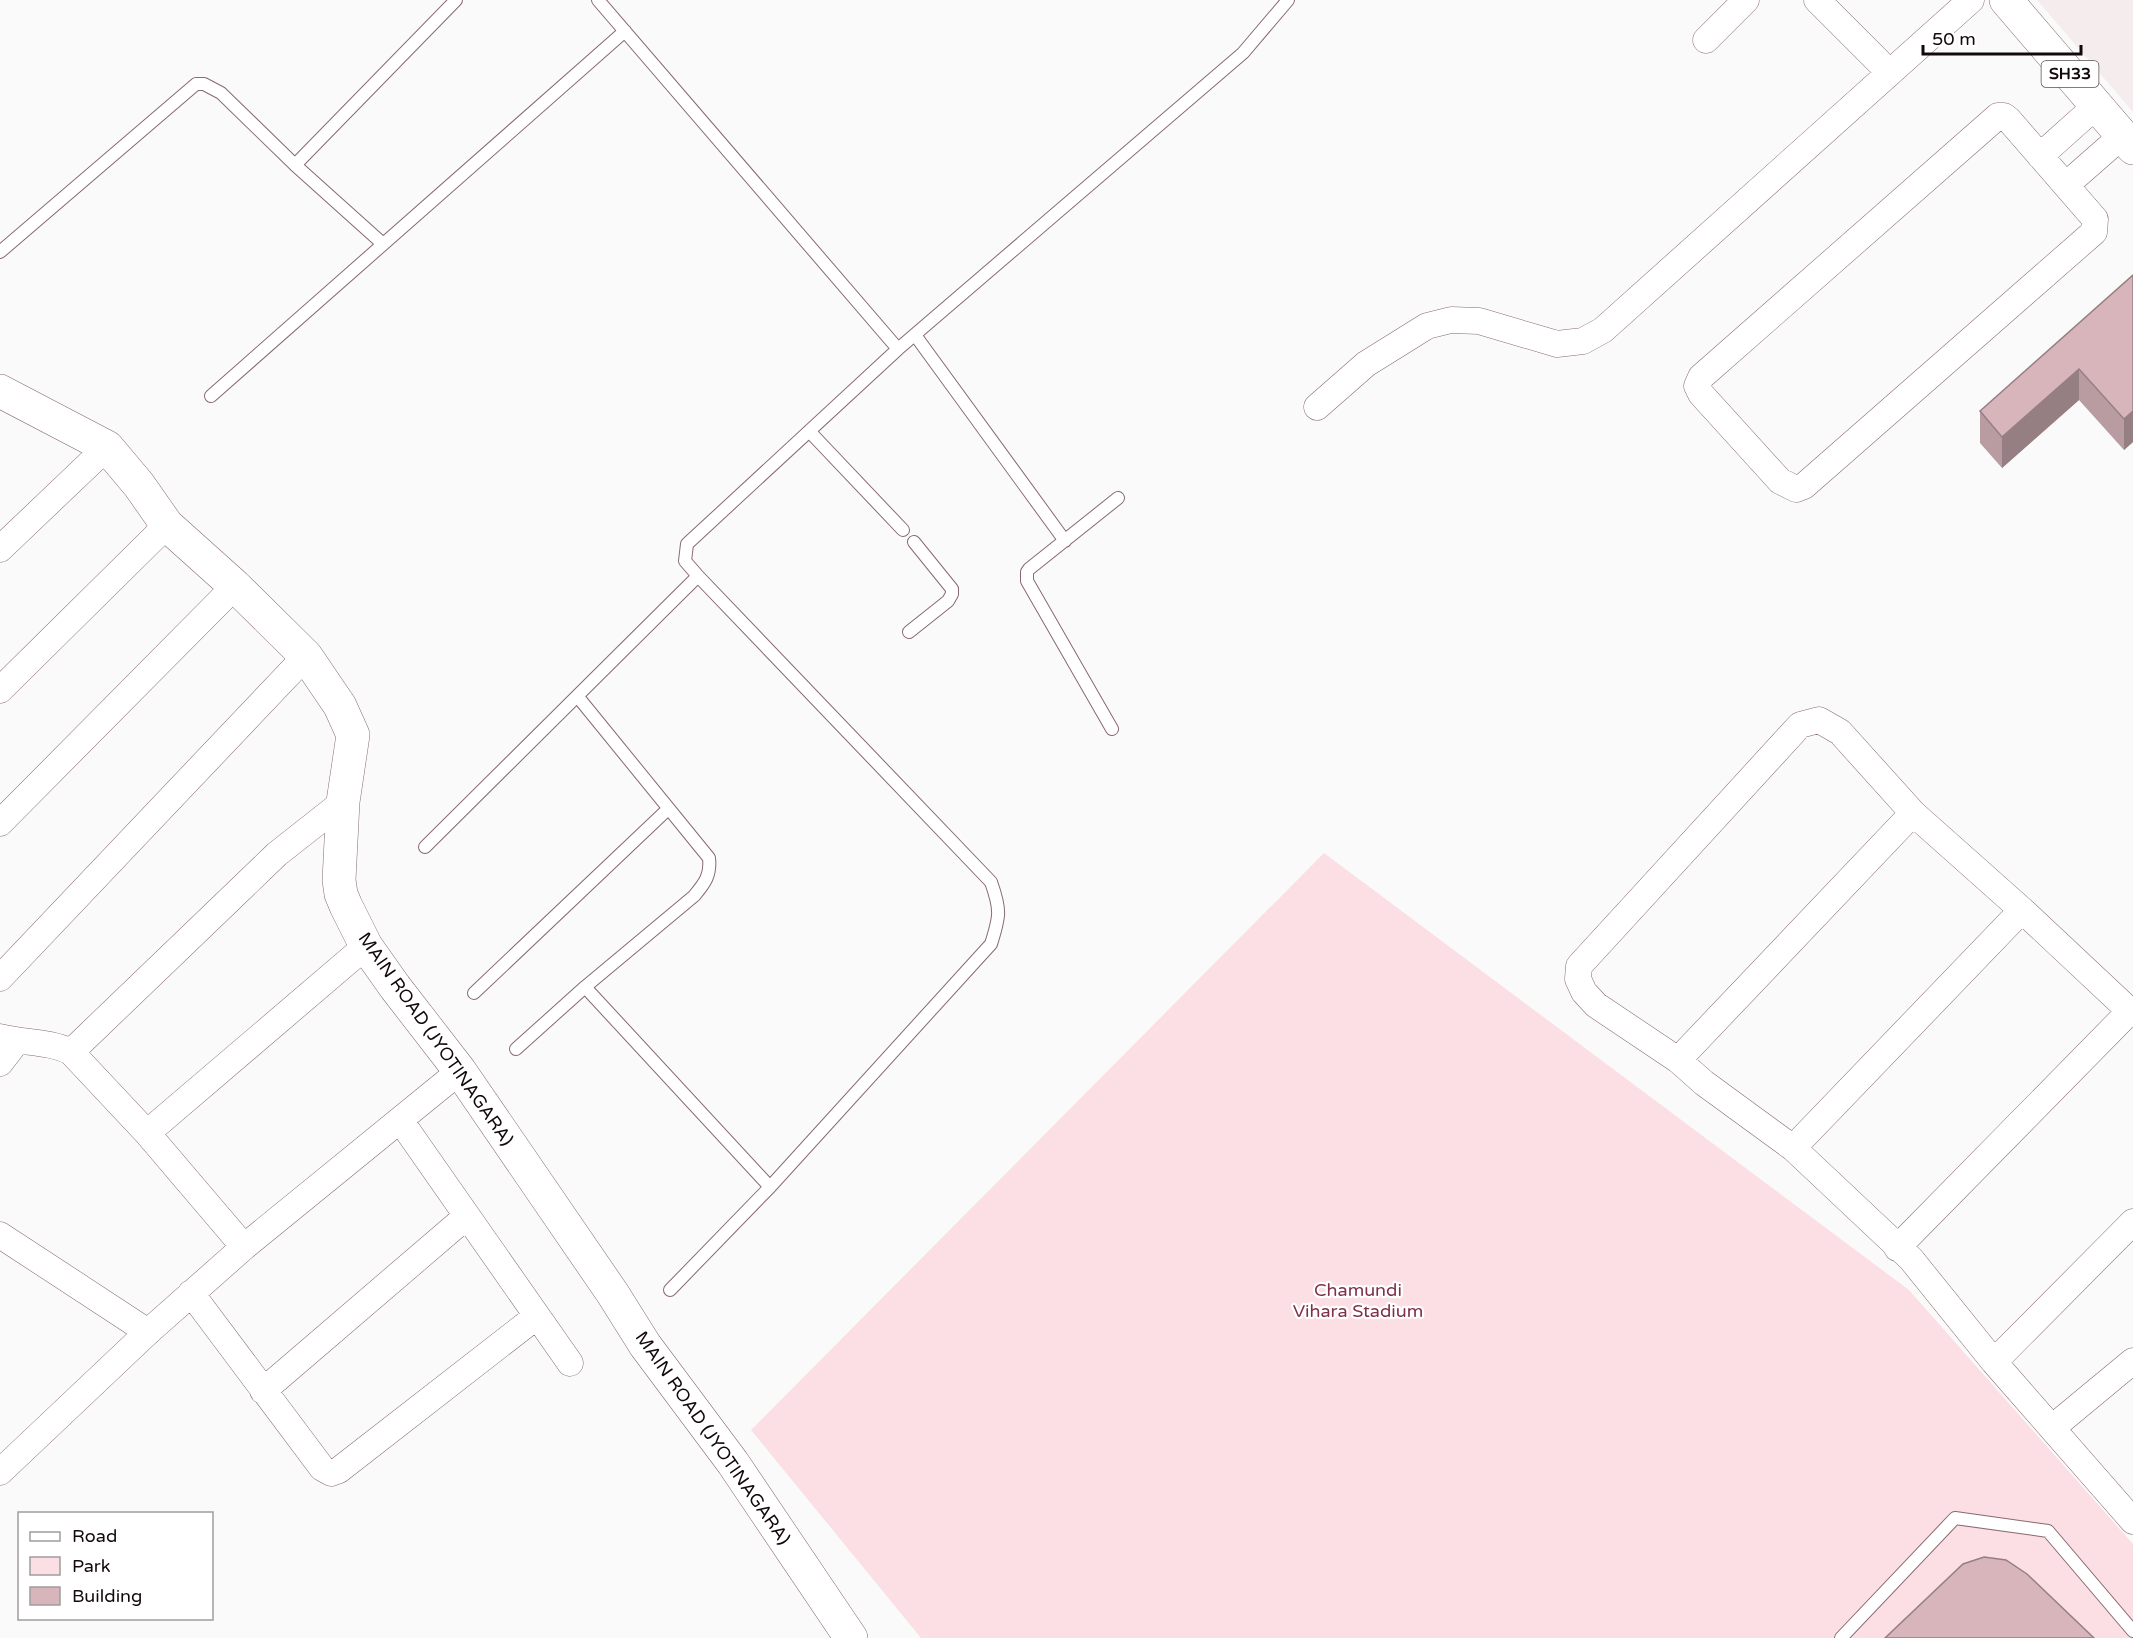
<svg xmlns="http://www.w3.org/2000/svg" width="2133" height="1638" font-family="'Varela Round',sans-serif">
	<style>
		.built { fill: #f5eced }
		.green { fill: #fbdfe4 }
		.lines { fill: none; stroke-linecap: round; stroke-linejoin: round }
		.lane-casing { stroke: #886970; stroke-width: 14 }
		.street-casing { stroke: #886970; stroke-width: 27 }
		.secondary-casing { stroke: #886970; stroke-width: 34 }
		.primary-casing { stroke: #886970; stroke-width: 34 }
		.lane { stroke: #fff; stroke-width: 12 }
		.street { stroke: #fff; stroke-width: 26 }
		.secondary { stroke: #fff; stroke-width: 33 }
		.primary { stroke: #fff; stroke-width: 33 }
		.wall { fill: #b99ca1 }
		.shaded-wall { fill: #967f83 }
		.building { fill: #d7b5bb; stroke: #967f83; stroke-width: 1.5 }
		.labels { text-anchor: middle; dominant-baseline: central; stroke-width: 4.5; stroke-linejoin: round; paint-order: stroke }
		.shield { fill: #fff; stroke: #5a5254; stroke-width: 1.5 }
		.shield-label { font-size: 16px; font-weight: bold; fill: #13080b }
		.street-label { font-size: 18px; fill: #13080b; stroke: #fff }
		.park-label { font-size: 18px; fill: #7f3048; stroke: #fff }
	</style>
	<rect width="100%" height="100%" fill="#fafafa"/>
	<path class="built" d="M2037,0H2133V112Z"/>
	<path class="green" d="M1324,853L1909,1290L2133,1544V1638H921L751,1430Z"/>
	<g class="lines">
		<defs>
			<path id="lane" d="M598,0L898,349
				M295,165L456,0
				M0,252L196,84H204L221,93L295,165L383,244
				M915,335L1065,541
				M211,396L625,31
				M809,431L903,530
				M909,632L948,601L952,594V589L914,542
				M1112,729L1027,581V572L1029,569L1118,498
				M425,847L698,576
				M585,987L770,1187
				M474,993L668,809
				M516,1049L585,987L694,896C705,883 711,875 709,858L578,697
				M670,1290L770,1187L991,944C1000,916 1001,910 991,882L698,576L685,561L687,544L898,349L1243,53L1288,0
				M1841,1638L1955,1518L2048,1531L2133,1631"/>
			<path id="street" d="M1817,0L1889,72
				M1706,40L1746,0
				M1998,116H2004L2009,120L2095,219L2094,232L1804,486L1796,489L1780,481L1701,394L1697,386L1701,377Z
				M2040,156L2097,105
				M2066,185L2123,135
				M1317,407L1366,364L1427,326L1451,320L1479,321L1557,344L1583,341L1603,330L1971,0
				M0,549L107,447
				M0,690L167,525
				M0,823L235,586
				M0,978L306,656
				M2133,1014L2022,910L1913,813L1840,732L1819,720L1800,725L1579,966L1578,979L1584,992L1596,1005L1678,1060L1704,1083L1793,1148L1911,1259L1994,1362L2133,1521
				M0,1037C23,1043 50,1041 71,1052L147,1133L244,1247
				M71,1052L277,854L343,802
				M1678,1060L1913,813
				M0,1063L17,1041
				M400,1120L570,1363
				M147,1133L366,946
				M1793,1148L2022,910
				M0,1235L148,1332
				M1897,1248L2130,1011
				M191,1293L322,1468L331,1473L339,1470L537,1316
				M1994,1362L2133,1222
				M263,1391L467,1216
				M2052,1428L2133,1361
				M0,1472L148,1332L244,1247L460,1071"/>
			<path id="secondary" d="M0,391L107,447L139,485L167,525L235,586L306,656L340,706L353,735L343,802L339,880L341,894L346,906L366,946L395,987L460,1071L613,1294L645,1345L733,1463L851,1638"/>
			<path id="primary" d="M2006,0L2133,148"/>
		</defs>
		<use href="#lane" class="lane-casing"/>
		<use href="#street" class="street-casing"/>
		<use href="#secondary" class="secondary-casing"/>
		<use href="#primary" class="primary-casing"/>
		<use href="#lane" class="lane"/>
		<use href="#street" class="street"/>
		<use href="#secondary" class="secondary"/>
		<use href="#primary" class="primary"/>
	</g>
	<path class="wall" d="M2133,275V442L2124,450L2079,400L2002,468L1980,443V411Z"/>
	<path class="shaded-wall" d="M2079,369V400L2002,468V437Z
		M2133,411V442L2124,450V419Z"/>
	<path class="building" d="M2133,275V411L2124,419L2079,369L2002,437L1980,411Z
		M1984,1557L2006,1560L2027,1574L2094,1638H1885L1963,1564Z"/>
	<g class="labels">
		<rect class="shield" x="2041.5" y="61" width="57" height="26" rx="4.5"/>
		<g class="shield-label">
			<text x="2070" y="74">SH33</text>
		</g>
		<g class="street-label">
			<text transform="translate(436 1039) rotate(55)">MAIN ROAD (JYOTINAGARA)</text>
			<text transform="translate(713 1438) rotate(55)">MAIN ROAD (JYOTINAGARA)</text>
		</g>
		<g class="park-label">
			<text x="1358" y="1290">Chamundi<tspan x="1358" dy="21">Vihara Stadium</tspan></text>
		</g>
	</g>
	<rect x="18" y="1512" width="195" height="108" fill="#ffffff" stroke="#a19c9d" stroke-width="1.5"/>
	<rect x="30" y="1532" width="30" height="9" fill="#ffffff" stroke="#a19c9d" stroke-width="1.5"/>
	<text x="72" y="1542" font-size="18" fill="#13080b">Road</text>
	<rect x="30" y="1557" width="30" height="18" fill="#fbdfe4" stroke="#a19c9d" stroke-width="1.5"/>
	<text x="72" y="1572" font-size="18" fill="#13080b">Park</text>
	<rect x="30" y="1587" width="30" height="18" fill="#d7b5bb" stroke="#a19c9d" stroke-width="1.5"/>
	<text x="72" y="1602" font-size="18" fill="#13080b">Building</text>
	<path d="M1923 45v9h158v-9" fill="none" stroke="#13080b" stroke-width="3"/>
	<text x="1932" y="45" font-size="18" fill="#13080b" stroke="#ffffff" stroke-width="4.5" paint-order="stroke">50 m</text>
</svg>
